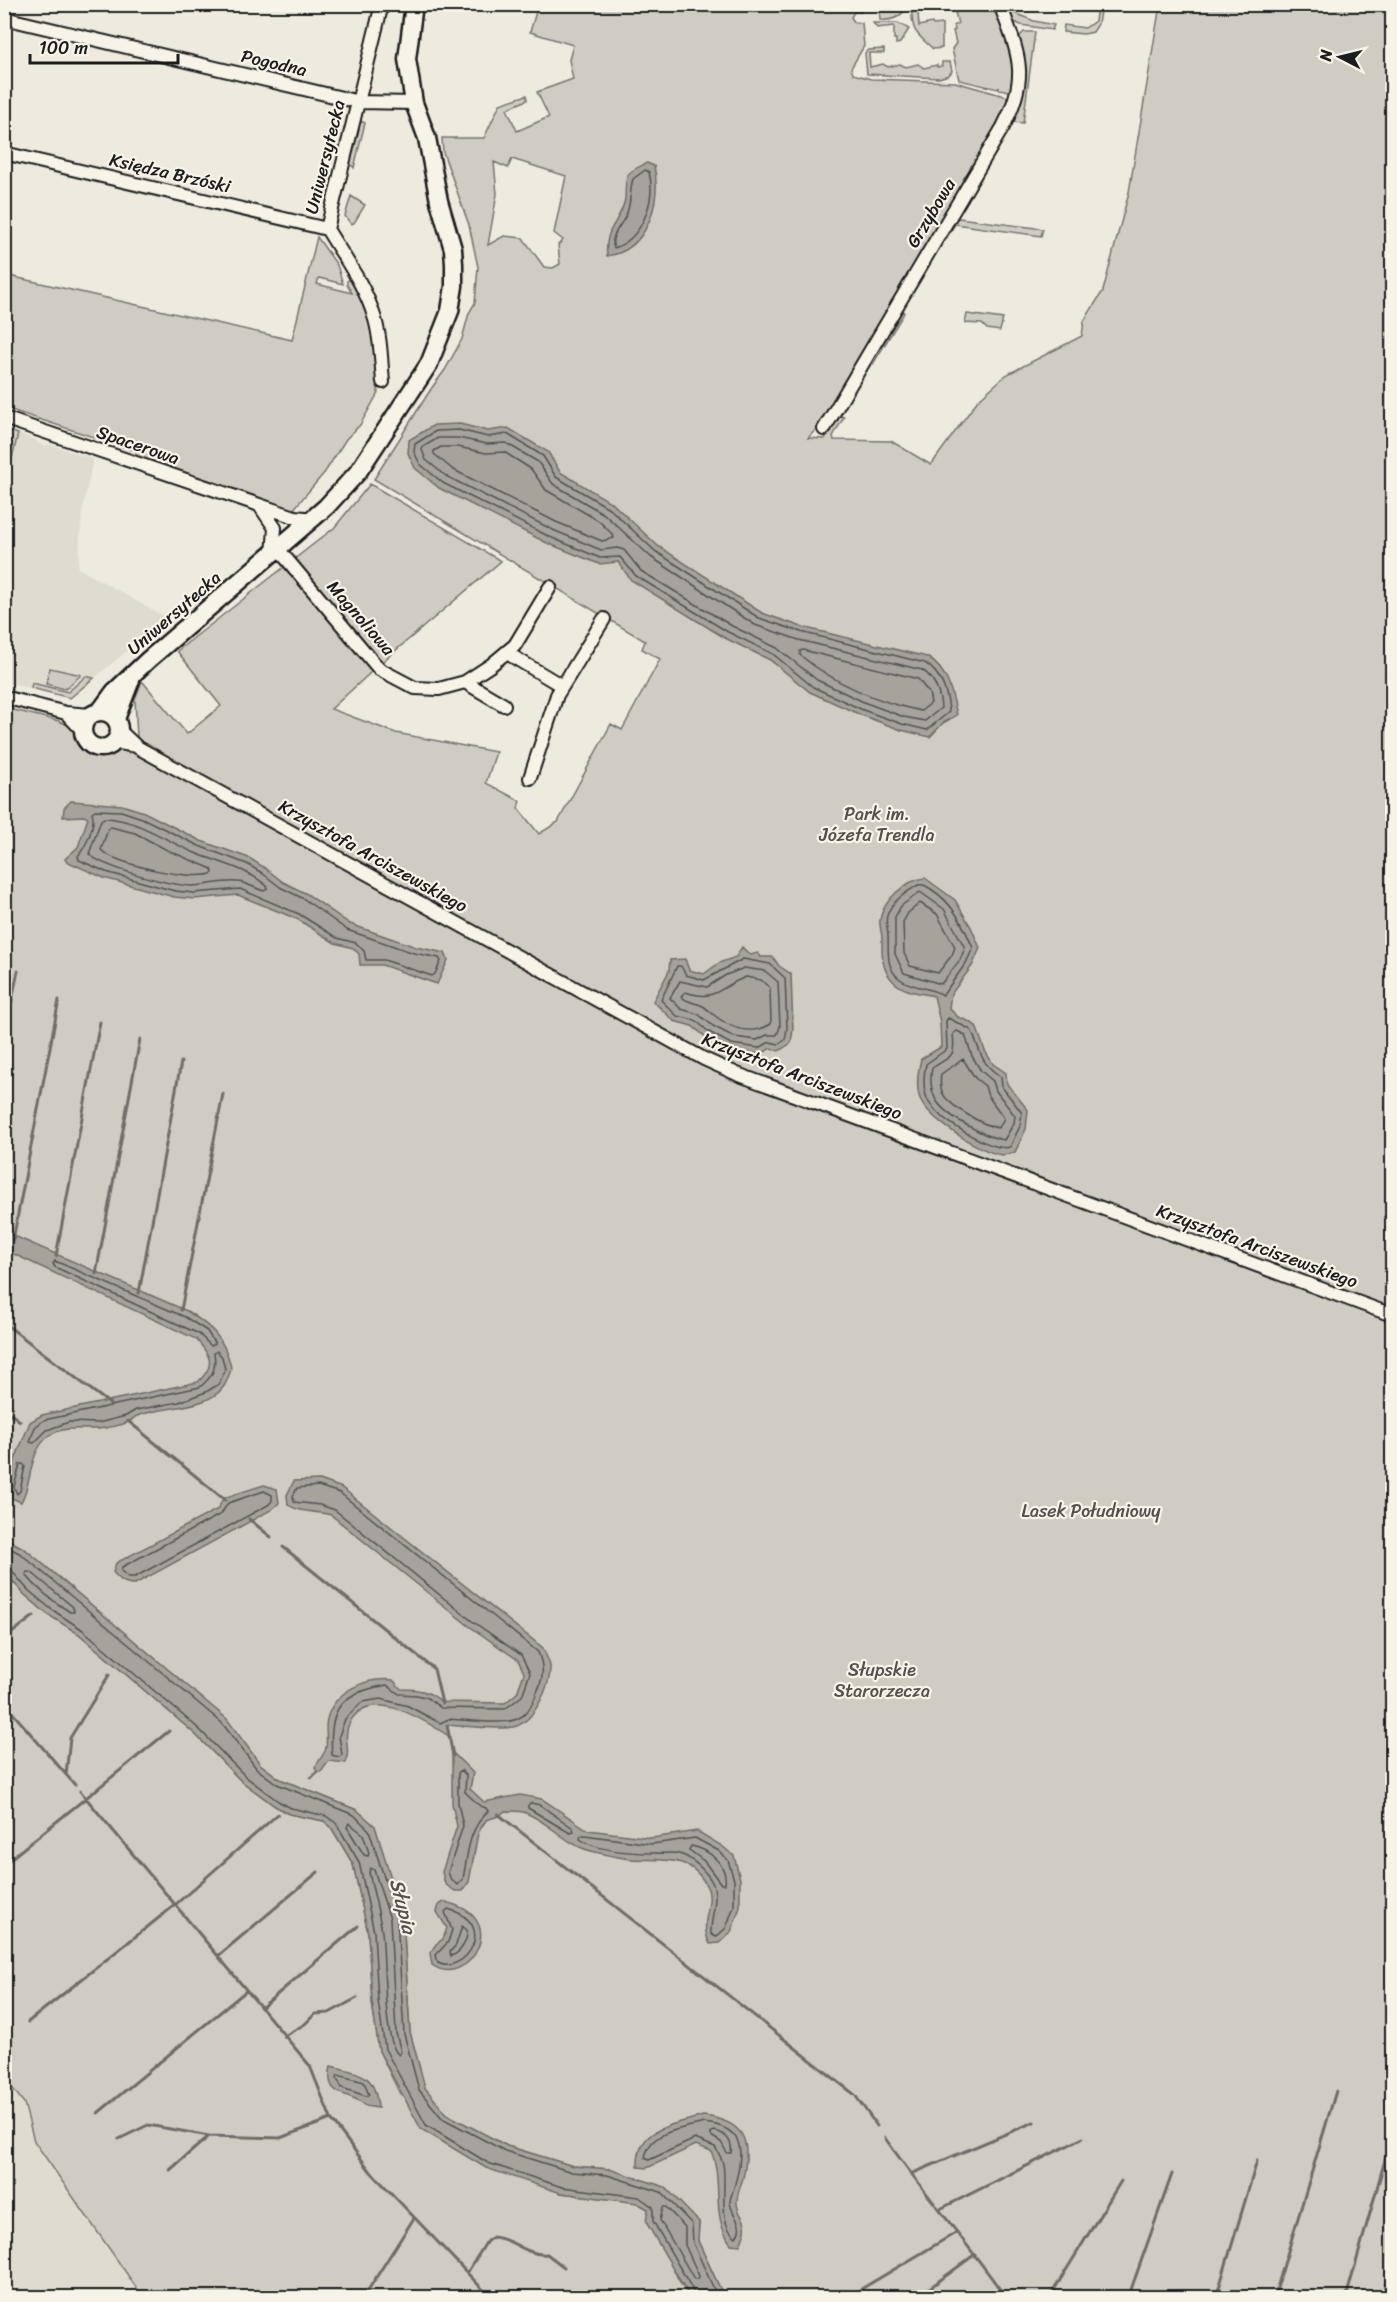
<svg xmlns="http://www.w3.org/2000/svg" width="1397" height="2302" font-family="Sriracha,sans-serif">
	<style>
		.built { fill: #dedbd1 }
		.green { fill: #cfccc3; stroke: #767470; stroke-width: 1.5; fill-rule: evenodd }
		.water { fill: #a6a39d; stroke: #6f6d69; stroke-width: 1.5 }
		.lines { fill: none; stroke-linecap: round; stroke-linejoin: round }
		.shore { stroke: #535250; stroke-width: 1.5 }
		.stream { stroke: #6f6d69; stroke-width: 3 }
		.minor-casing { stroke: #1c1c1c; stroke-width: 16 }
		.major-casing { stroke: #1c1c1c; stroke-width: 21 }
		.minor { stroke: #f7f3e8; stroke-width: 12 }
		.major { stroke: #f7f3e8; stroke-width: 16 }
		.labels { text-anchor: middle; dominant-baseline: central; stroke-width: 4.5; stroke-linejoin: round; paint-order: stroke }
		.street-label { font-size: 18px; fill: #1c1c1c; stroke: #f7f3e8 }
		.park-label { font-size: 18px; fill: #52514e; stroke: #f7f3e8 }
		.water-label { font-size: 20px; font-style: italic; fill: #535250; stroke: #f7f3e8 }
	</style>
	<rect width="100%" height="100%" fill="#eeeae0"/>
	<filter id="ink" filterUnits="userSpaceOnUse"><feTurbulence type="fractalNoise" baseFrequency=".0167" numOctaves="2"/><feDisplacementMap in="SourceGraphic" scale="12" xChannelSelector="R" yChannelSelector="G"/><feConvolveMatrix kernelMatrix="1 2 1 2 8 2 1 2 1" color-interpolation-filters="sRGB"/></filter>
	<g filter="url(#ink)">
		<path class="built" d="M5,429L36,440L38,443L46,446L49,444L93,459L82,512L78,568L167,618L70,698L5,682Z
			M4,2079L24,2103L34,2141L143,2297H5Z"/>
		<path class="green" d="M538,5H861V12H854L851,17L854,22L862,23L864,46L851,68L853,74L871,79L955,82L1008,97L1010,101L1001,121L819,426L808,438L825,439L837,417L841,416L844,417L833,436L834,440L891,441L931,465L978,400L1006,375L1082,336L1084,321L1103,291L1129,192L1160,5H1392V2297H724L698,2241L699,2222L609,2169L573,2166L507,2146L446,2114L425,2088L410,2032L403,1917L357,1810L280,1779L260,1764L226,1719L25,1549L5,1538V708L59,721L128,753L137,737L135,699L142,681L187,734L221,706L177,651L334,528L370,484L501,561L382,662L331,709L396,733L496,752L486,783L520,801L518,808L539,834L558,822L611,724L622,730L660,659L642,649L645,641L374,479L431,389L445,370L462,339L469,313L475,303L478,267L469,225L443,152L442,138H484L500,104L527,95V100L507,109L517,131L549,117L537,92L573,79L569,60L573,45L530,32ZM512,159L566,176L554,233L563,240L558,245L560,264L553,268L544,267L523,238L504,236L488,245L497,194L494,162L508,168Z
			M879,5H907V7C901,17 891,21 880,20Z
			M958,5H995L1013,59L1012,89L1009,91L999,89V87L998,89L959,80L952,49L956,43L953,31L955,30L954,25L958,24L955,12H957Z
			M1006,5H1011L1014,13L1034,21L1054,25L1052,30L1021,25L1012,21Z
			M1097,5H1101L1098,24L1093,32L1084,34L1063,32L1064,25L1085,28L1095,21Z
			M932,6L933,12H918L919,26L932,23L933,25L942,24V48L933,49C917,34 911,32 912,8Z
			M873,23H898L909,29L900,43L896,44V39H894V26L877,28Z
			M1024,32H1035L1023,123L1012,122L1021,95L1017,39Z
			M884,49V53H869L870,67L883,64L888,67L900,64L906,67L918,64L924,68L937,65V67L942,66V62H950L952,71L949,75L939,78L867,74L865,53L868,50Z
			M360,121L365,123L354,168L349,162Z
			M351,196L365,205L354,223L351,224L345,216Z
			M959,218L1043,229L1041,236L955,224L945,241L942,239L953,220Z
			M317,237L337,265L343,284L319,278L317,284L352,293L347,285V281L350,279L360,298L370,324L377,360L378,393L360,425L346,439L325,472L293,510L135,458L136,451L5,408V275L292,340Z
			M902,308L904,313L873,364L870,361Z
			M967,314L1003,319L1000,331L987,329L982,324L965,323Z
			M5,429L18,434L6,483L4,482Z
			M50,668L81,675L65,689L46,684Z
			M86,676L94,678L70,698L31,688L32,683L68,692Z
			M4,1572L24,1594L47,1614L79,1634L195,1734L241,1781L275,1806L289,1814L324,1821L331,1827L353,1864L368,1933L372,2002L379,2051L400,2094L561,2193L637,2202L648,2209L678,2279L690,2297H143L34,2141L24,2103L5,2079Z"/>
		<path class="water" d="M647,163L654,166C662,200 648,251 607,256C604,226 620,224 625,199C626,191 624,183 628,175C632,169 641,166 647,163Z
			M460,424L488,431L508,428L548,452L560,472L612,503L658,546L762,613L802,627L927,657C948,670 952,692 957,715L943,723L930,737L901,730L861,715L810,692L770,660L725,638L631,580L618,562L599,564L547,543L439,488L415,468L408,453L409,440L434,425Z
			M71,801L122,805L144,812L201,841L249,858L265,868L283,882L307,894L350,924L416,947L445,953L448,960L437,984L382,965H360L359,954L353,948L335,943L297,919L238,895L194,899L174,897L104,878L66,861L65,859L78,847L88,818L84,816L63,817L64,808Z
			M925,878L955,900L971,927L980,948L972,966L951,994L949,1008L958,1017L968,1021L976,1026L985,1051L993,1064L1006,1073L1007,1084L1028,1110L1026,1129L1015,1152C1011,1153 1006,1155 1002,1155C979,1152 926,1118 919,1096C916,1084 918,1071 921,1059L941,1047L940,1022L934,996C921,993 904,992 894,982C881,970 882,955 882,939C882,932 879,926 880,920C883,900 906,880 925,878Z
			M742,947L750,955L758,953L761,957H773L779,966L791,974L793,1029L791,1043L779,1051L771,1048L761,1054L744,1053L729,1049L706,1037L692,1026L674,1021L653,1001L669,971L670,960L685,959L689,970L704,974L719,963L736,957Z
			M5,1232L187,1311C210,1326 223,1336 230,1363C232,1369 230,1373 227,1380C216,1411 161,1405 137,1416C134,1417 132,1420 129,1422C121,1425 107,1428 98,1429C81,1430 64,1425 49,1436C28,1452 33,1481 21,1502L9,1497L7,1487L10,1472L30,1422L42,1415L198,1382C216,1365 211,1356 196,1339L5,1250Z
			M320,1480L342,1488L543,1648C545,1654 549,1660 550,1666C551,1685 534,1723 513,1727C498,1730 464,1726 447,1725L450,1737C426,1721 371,1685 350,1722C342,1736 351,1749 346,1763L329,1761L321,1772H317L315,1767C318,1762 322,1757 325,1751C329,1741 324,1729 327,1719C334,1691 366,1677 393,1680L401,1689C418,1689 428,1690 442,1702L505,1703L517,1693L524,1673L518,1660L469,1626L331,1515C317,1511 300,1513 288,1505L287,1495L294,1481Z
			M264,1485L277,1489L279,1503L271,1510L135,1584C124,1584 120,1580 113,1572L116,1563L218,1509L223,1498Z
			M4,1538L25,1549L227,1719L260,1764L280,1779L357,1810L375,1826L403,1917L410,2032L425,2088L446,2114L507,2146L573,2166L609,2169L665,2187L699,2222L698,2241L724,2297H690L646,2222L648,2209L637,2203L561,2193L486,2168L421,2129L379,2051L372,2002L368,1933L353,1864L331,1827L324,1821L289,1814L275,1806L241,1781L195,1734L79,1634L47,1614L24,1594L5,1572Z
			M452,1752L473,1773L470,1789L484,1802L520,1795L542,1799L588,1830L652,1838L697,1831L722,1846L734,1856L740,1879V1907L731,1932L719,1943L710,1944C698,1922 715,1903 707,1887C691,1853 661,1861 631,1859C618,1858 604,1854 591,1851C567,1846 546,1819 523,1812C517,1811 510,1811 505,1811L499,1816L486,1820L478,1833L469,1882L463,1891H455L445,1884L442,1872L457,1826L452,1804Z
			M444,1902C515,1916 467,1991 432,1965L430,1953L436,1944L443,1939L447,1928L437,1912L439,1905Z
			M331,2066C362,2074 375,2073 378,2108L366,2106C352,2091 323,2100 331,2066Z
			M703,2116C744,2121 752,2140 743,2178C741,2185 737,2194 737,2201C736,2219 754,2217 740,2245L731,2244C710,2216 724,2181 711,2151L696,2145L647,2168L638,2167C636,2127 674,2125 703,2116Z"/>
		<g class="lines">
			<path class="shore" d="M645,170L649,172C656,199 643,239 614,248C609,237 620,227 625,217C632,205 629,191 633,179Z
				M459,430L488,437L507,434L543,456L556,477L609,508L655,551L759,618L801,632L925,663C941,673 948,693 949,712L927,730L902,724L863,710L813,687L773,654L728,632L636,576L620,557L600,558L550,537L443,483L420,464L414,452L415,444L436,431Z
				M438,438H458L487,444L506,443L538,462L553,484L604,514L651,557L755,625L799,640L922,670C935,678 940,694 941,708L925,721L904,717L866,703L817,680L777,648L732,626L641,571L624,550L617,548L601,550L553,530L446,476L426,460L422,450L423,447Z
				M441,447H458L486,453L504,452L531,469L546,490L599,521L613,535L614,538L602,541L556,522L452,469L434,454V451Z
				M803,650L918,679L929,693L931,703L921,711C878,702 833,683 800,655V651Z
				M95,810L121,811L142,818L199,846L247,864L262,873L280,887L304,899L347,930L414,953L439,958L441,961L435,974L432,976L384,960H366L364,951L356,943L337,938L299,914L240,889L194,893L175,891L106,872L79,860L78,856C86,846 96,826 92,812Z
				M104,818C138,819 164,840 195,853C220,863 246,868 267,886V889L264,891C257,889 244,882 238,882C222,880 207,886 191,886C171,885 103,868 89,854L101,820Z
				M111,827L135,833L167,850L212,869L213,873C195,882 114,864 101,850L108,829Z
				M918,885C924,884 926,886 931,889C953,903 963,924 973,948L966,963L943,995C930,987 912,988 900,979C885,968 889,951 888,936C888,928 884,921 888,913C893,900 907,892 918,885Z
				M920,892L944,909L965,948L960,960L941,984L904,973L895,954V917L901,906Z
				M920,903L937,914L955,947L952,955L938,973L910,966L904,953L903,922L908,913Z
				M743,959L770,964L785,978L787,1028L785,1040L779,1044L770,1042L759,1048L731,1044L709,1032L695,1020L677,1016L661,1000L677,966H681L686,975L704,980Z
				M744,968L765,971L778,982L780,1027L777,1035H767L757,1040L734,1037L713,1026L698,1014L681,1009L670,998L680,981L707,987L726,975Z
				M746,977L761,980L770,988L771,1024C753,1035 734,1030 718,1018C712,1014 708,1009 703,1006C695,1002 687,1003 681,996L685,992C717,1002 717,988 746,977Z
				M948,1018L971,1030C982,1053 979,1062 1001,1077L1002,1087L1022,1113L1020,1126L1010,1147C992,1152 945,1122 933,1108C922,1096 923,1078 926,1064L947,1049L946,1021Z
				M957,1031L965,1035L972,1056L981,1071L993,1081L996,1091L1015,1116L1014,1123L1004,1140C986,1137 946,1117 936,1100C931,1091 930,1079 932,1068C950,1056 956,1059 953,1034Z
				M963,1059L975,1078L985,1086L988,1096L1004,1118L999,1128C984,1126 955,1109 945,1097C940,1091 940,1081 941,1074Z
				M55,1261L185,1317L207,1331L215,1344L211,1346L199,1334L55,1267L53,1264Z
				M217,1351L222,1357L225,1369L219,1384L206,1392L179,1402L136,1410L126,1416L98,1423L69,1422L47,1430L34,1443L30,1442L35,1427L44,1420L200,1387C212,1377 217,1369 214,1353Z
				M20,1464H23L25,1466L20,1491L17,1494L14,1487Z
				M318,1486L340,1493L538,1652C544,1667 544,1678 537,1692C534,1701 528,1714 519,1718C505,1726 466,1720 449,1719L440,1723L408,1706L381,1699L362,1702L345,1719L339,1736L342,1755L339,1757L332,1755C328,1707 341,1693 387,1685L399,1694L417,1695L428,1698L441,1708L505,1709L522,1696L530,1673L521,1655L472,1621L335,1510L320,1505L294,1502L293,1496L297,1488Z
				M264,1491L272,1495V1501L268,1505L135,1577H128L121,1571L122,1567L221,1514L228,1503Z
				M4,1545L21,1554L222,1723L257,1769L277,1784L354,1815L369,1830L397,1918L404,2034L419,2090L442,2118L505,2151L572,2172L607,2175L661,2192L692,2224L693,2243L718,2298
				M4,1568L11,1570L28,1590L51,1609L83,1630L199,1729L246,1777L278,1801L291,1808L326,1816L336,1823L359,1862L374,1932L378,2001L385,2049L426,2125L488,2163L562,2187L639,2197L653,2207V2221L694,2292L695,2298
				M27,1572H31L73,1607L74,1612H70C54,1602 38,1590 26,1575Z
				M461,1770L466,1775L465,1792L480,1806L486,1808L488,1811C468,1830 468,1853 463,1879L458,1885L451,1880L448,1872L463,1826L458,1803V1773Z
				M531,1803L540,1805L573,1828L574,1832L570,1833L528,1808V1805Z
				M349,1823L363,1834L369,1853L368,1856L364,1855L347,1827Z
				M584,1835L652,1844L695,1838L719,1851L728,1860L734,1880V1906L726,1928L716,1937L711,1934C710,1919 719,1898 713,1884C708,1873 692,1857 679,1854C672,1852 663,1854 656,1853C635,1853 598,1852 580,1839L581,1836Z
				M691,1846C709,1849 728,1865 725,1884H721L704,1861L689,1850Z
				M371,1868L374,1870L390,1919L396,2033L401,2052L399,2055C383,2045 385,1954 382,1932C379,1912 373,1892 369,1872Z
				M448,1909C501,1924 463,1976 438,1963L436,1955L448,1942L452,1930L445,1912Z
				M462,1926L467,1930C468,1940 461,1953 451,1956L450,1952L456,1945Z
				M338,2075L364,2082L369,2095L366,2096L342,2088L337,2078Z
				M704,2123C745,2127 744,2151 735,2184C734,2189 730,2197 730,2202C731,2215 746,2225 736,2237C717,2226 727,2183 723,2164C722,2158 718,2152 715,2147L695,2139L649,2160L645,2158C649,2131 681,2129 704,2123Z
				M714,2131C726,2133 733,2142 731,2153H727L721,2142L711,2136V2133Z
				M663,2207H666L685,2227V2245L699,2276L698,2279H694L690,2272L660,2220Z"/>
			<path class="stream" d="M4,1038L18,971
				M13,1240L59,1000
				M56,1256L100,1022
				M96,1274L140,1039
				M139,1293L181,1062
				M181,1310L223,1094
				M4,1323L110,1404
				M4,1409L20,1421
				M128,1421L225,1500
				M249,1519L271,1537
				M283,1547L434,1669L442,1703
				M4,1639L34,1616
				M4,1703L75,1785
				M447,1725L453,1756
				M66,1775L70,1738L109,1675
				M311,1778L317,1772
				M80,1791L310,2066L331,2119L371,2172L491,2298
				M498,1814L855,2095L877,2126
				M4,1864L169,1731
				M218,1956L318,1872
				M261,2008L358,1926
				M28,2022L175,1905L278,1814
				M284,2036L305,2024L315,2014L329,2013L357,1998
				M98,2113L246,1991
				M885,2138C923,2192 968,2243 1006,2298
				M119,2139L148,2125L209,2136L280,2138L331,2119
				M170,2170L209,2136
				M911,2174L1034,2122
				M940,2209L1083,2138
				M467,2273L487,2241L493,2237C513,2238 526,2256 547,2254L564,2267
				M363,2298L414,2218
				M846,2298L957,2232
				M916,2298L974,2255
				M995,2298L1000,2289
				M1049,2298L1121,2181
				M1128,2298L1172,2174
				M1216,2298L1257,2161
				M1274,2298L1336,2091
				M1346,2298L1392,2135
				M1382,2298L1392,2259"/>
			<defs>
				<path id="minor" d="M382,4L327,229C343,256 365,285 374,316C381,337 381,360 383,382
					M4,18L359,102L414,103
					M4,153L327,229
					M4,418L277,511L295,517L315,519
					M824,429L1003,127C1030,75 1019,56 1000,4
					M260,506L275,528L273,555
					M279,550L379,669L415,688L439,689L465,682L491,665L515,645L550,587
					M507,653L562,686
					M465,682L504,705
					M4,697L66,713L90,715
					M66,713L82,730
					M119,730L137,747L704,1059L737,1074L1392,1315
					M114,742L136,746
					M530,778L557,695L604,619"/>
				<path id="major" d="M100,711L114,692L148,660L326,507L358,472L429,364L450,311L454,286V264L453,249L439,201L427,138L414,103L407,59L414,4
					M83 730a18 18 0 1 1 36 0a18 18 0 1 1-36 0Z
					M116,719L131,680"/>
			</defs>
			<use href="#minor" class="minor-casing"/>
			<use href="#major" class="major-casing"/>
			<use href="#minor" class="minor"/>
			<use href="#major" class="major"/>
		</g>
	</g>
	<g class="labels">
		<g class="street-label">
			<text transform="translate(274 63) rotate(13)">Pogodna</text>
			<text transform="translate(325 157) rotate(-76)">Uniwersytecka</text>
			<text transform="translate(170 173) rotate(13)">Księdza Brzóski</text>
			<text transform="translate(931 213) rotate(-59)">Grzybowa</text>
			<text transform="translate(138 445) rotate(19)">Spacerowa</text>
			<text transform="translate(174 613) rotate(-41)">Uniwersytecka</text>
			<text transform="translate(361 618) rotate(49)">Magnoliowa</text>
			<text transform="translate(373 856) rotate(29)">Krzysztofa Arciszewskiego</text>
			<text transform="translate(802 1076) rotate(21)">Krzysztofa Arciszewskiego</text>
			<text transform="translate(1257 1246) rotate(20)">Krzysztofa Arciszewskiego</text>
		</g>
		<g class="park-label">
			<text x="877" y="814">Park im.<tspan x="877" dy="21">Józefa Trendla</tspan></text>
			<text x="1091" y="1511">Lasek Południowy</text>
			<text x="882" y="1670">Słupskie<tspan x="882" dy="21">Starorzecza</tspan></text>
		</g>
		<g class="water-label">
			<text transform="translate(403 1906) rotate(76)">Słupia</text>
		</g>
	</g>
	<rect width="1397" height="2302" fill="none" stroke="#f7f3e8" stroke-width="24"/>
	<rect x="12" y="12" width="1373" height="2278" fill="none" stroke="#1c1c1c" stroke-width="2" filter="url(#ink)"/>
	<g transform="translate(1340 57) rotate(277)" stroke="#f7f3e8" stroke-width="4.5" paint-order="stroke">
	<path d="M0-4.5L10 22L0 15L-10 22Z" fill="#1c1c1c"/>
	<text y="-9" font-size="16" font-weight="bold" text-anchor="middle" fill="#1c1c1c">N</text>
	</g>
	<path d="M30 54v9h148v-9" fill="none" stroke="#1c1c1c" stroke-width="3"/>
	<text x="39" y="54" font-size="18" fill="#1c1c1c" stroke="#f7f3e8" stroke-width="4.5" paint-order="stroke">100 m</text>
</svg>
